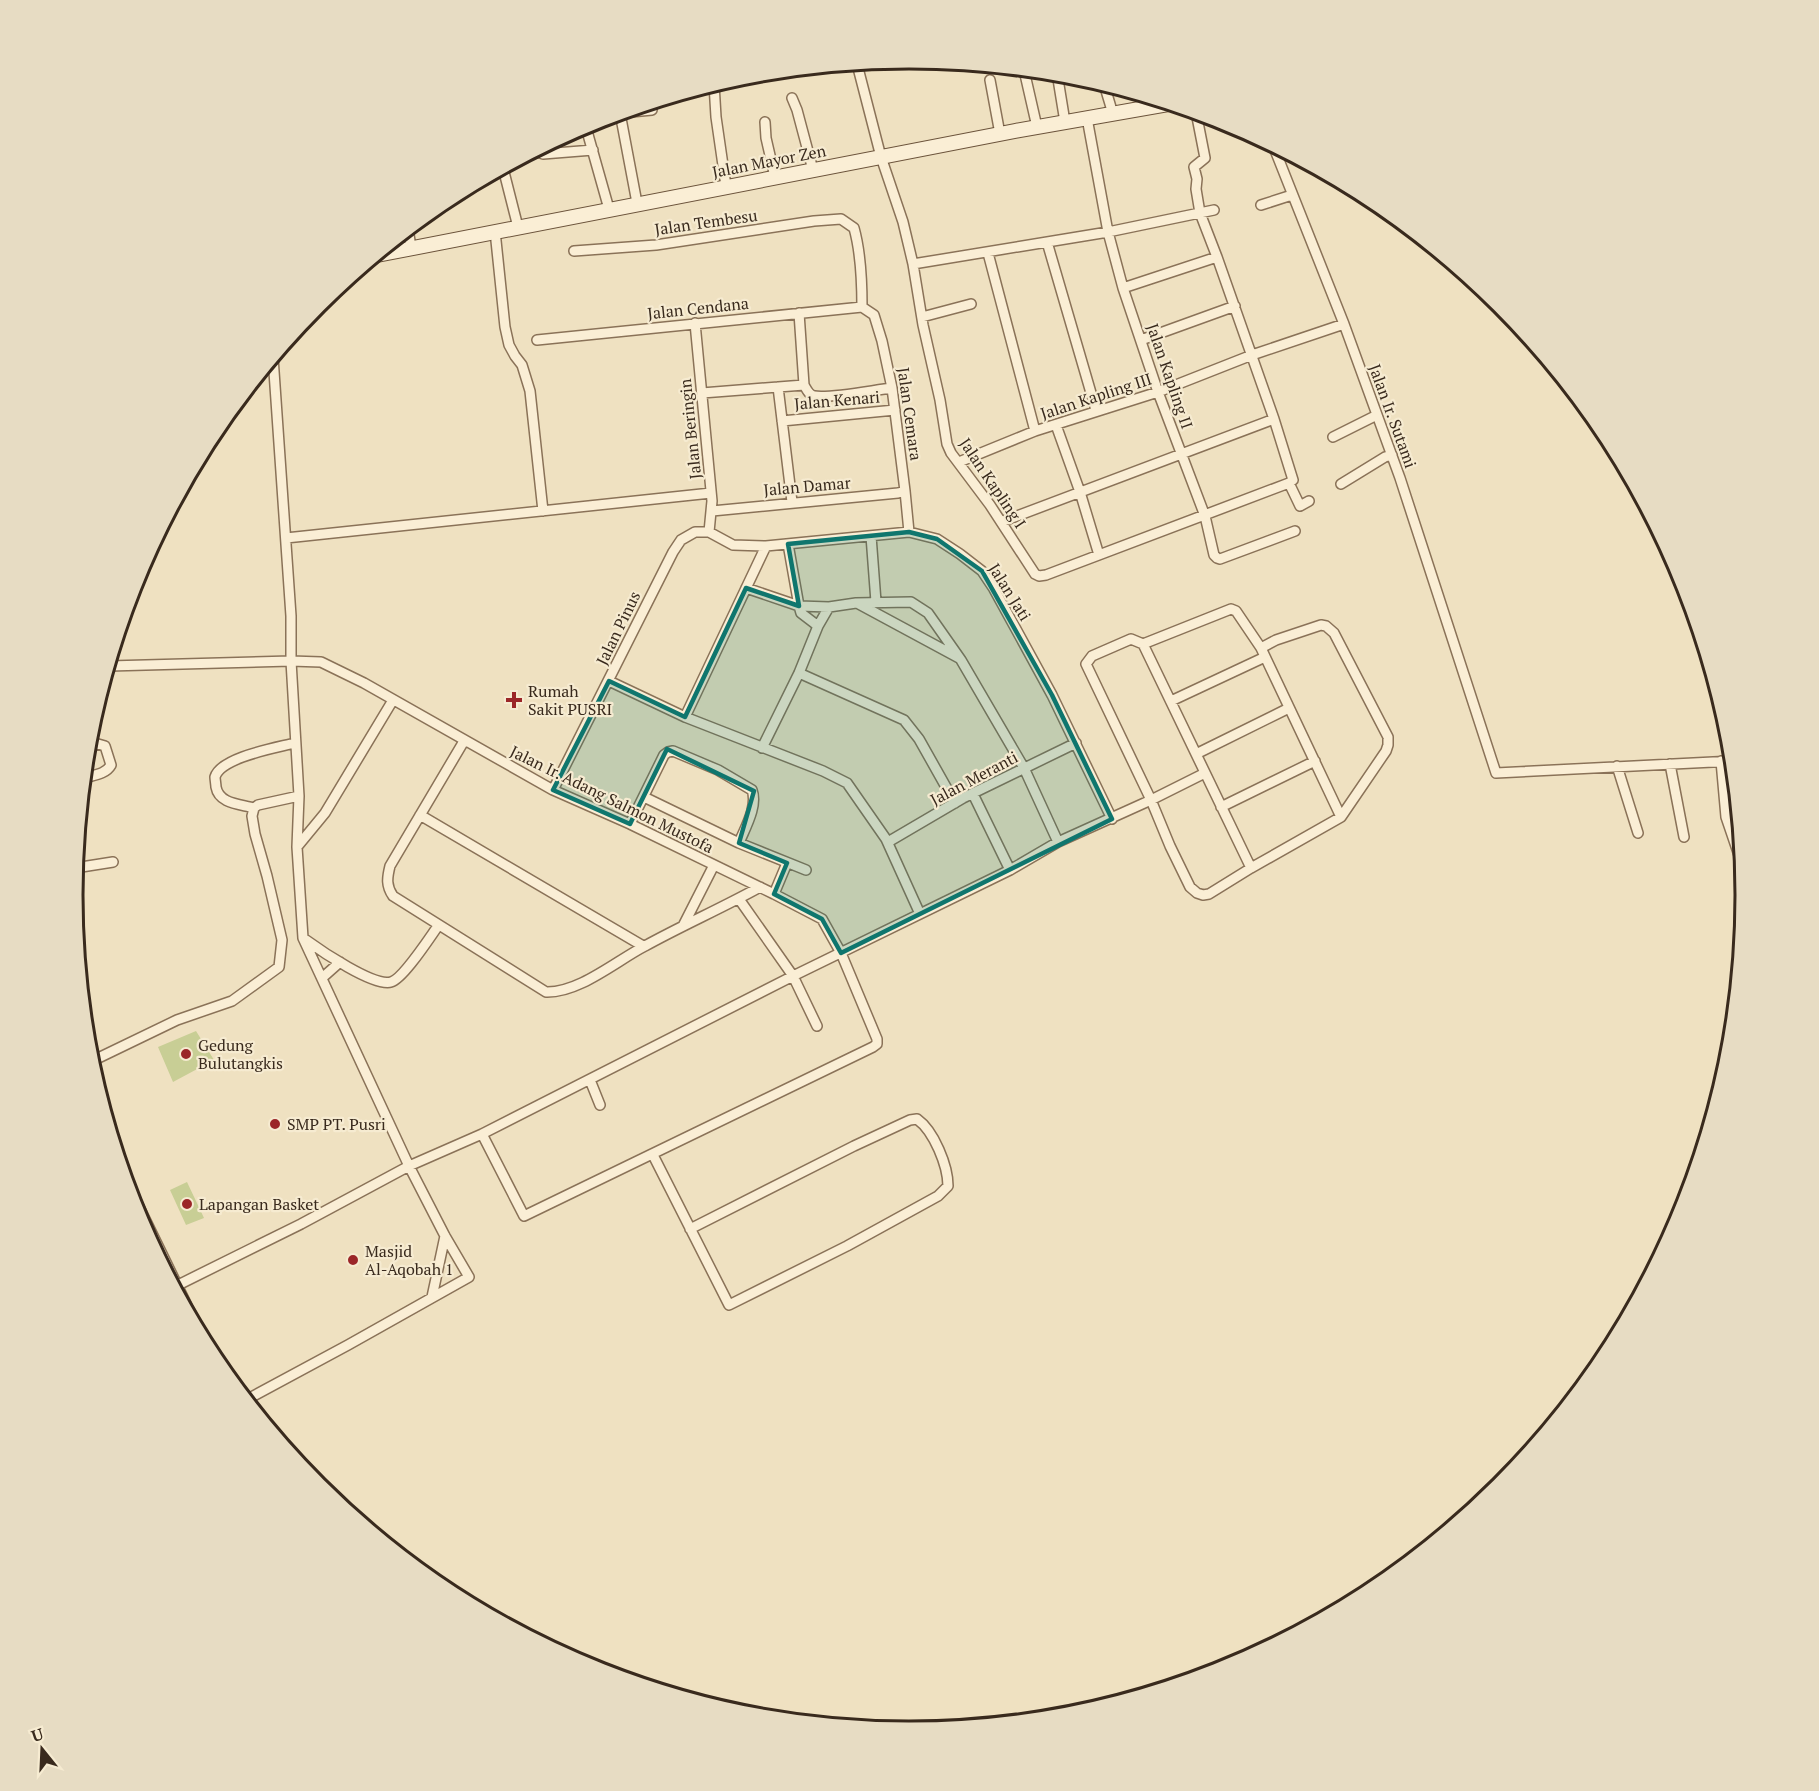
<svg xmlns="http://www.w3.org/2000/svg" width="1819" height="1791" font-family="'PT Serif',serif">
	<style>
		.pitch { fill: #c8ce95 }
		.lines { fill: none; stroke-linecap: round; stroke-linejoin: round }
		.street-casing { stroke: #8a7258; stroke-width: 12 }
		.secondary-casing { stroke: #6b533b; stroke-width: 16 }
		.street { stroke: #faeed5; stroke-width: 9 }
		.secondary { stroke: #faeed5; stroke-width: 14 }
		.marked { fill: #0f766e; fill-opacity: 0.2; stroke: #0f766e; stroke-width: 4.5; stroke-linejoin: round }
		.poi-dot { fill: #9b2628; stroke: #f6ebd1; stroke-width: 2 }
		.labels { text-anchor: middle; dominant-baseline: central; stroke-width: 4.5; stroke-linejoin: round; paint-order: stroke }
		.street-label { font-size: 16px; fill: #392a1d; stroke: #f6ebd1 }
		.poi-label { font-size: 16px; fill: #392a1d; stroke: #f6ebd1; text-anchor: start }
		.rim { fill: none; stroke: #392a1d; stroke-width: 3 }
	</style>
	<rect width="100%" height="100%" fill="#efe1c1"/>
	<path class="pitch" d="M196,1031L214,1060L173,1082L158,1047Z
		M187,1182L204,1218L186,1225L170,1190Z"/>
	<g class="lines">
		<defs>
			<path id="street" d="M857,64L881,157L903,222L913,264L923,325L940,400L947,444L951,453L990,505L1035,574L1039,576L1046,575L1289,483L1293,480L1274,419L1217,257L1123,288
				M1024,70L1037,127
				M1057,73L1065,122
				M990,80L1000,134
				M714,84L716,117L726,186
				M1104,84L1113,114
				M792,98L797,110L813,170
				M1196,112L1205,158L1194,167L1197,179L1196,189L1200,213L1217,257
				M620,113L637,203
				M620,113L652,110
				M1087,118L1108,232L1123,288L1158,392L1205,516L1214,555L1217,558L1220,559L1295,531
				M765,122L766,138L775,177
				M585,124L609,209
				M1273,145L1344,324L1400,478L1496,773L1733,761
				M535,151L543,154L593,150
				M503,168L518,227
				M1261,205L1292,195
				M408,229L411,247
				M495,231L505,327L509,345L515,356L522,365L530,391L543,511
				M1047,242L1096,410
				M574,251L656,245L814,221L841,219L854,228C861,253 862,281 862,307
				M988,253L1035,431
				M913,264L1108,232L1214,210
				M862,307L874,315L882,341L892,388L905,491L909,532
				M922,317L971,304
				M695,323L712,501L709,532
				M537,340L862,307
				M1141,340L1235,306
				M804,385C807,390 809,395 814,396C829,399 874,390 892,388
				M778,387L792,502
				M702,393L804,385L799,313
				M782,421L895,410
				M1056,425L1080,492L1099,555
				M1333,437L1377,415
				M959,462L1035,431L1158,392L1252,355L1344,324
				M1289,483L1300,506L1309,501
				M1341,484L1385,457L1392,455
				M712,511L898,493L905,491
				M1001,522L1274,419
				M871,536L876,602
				M286,538L711,493
				M788,544L799,606L801,613L818,626
				M746,588L799,606L829,607L856,603L911,602L928,613L961,660L1024,768L1058,842
				M857,603L959,658
				M1143,644L1231,609L1236,611L1261,648L1341,817
				M109,666L291,661V616L273,357
				M799,673L904,720L919,739L955,803
				M609,681L685,717L766,546
				M1171,701L1265,657
				M685,717L823,771L847,783L886,839L920,914
				M464,741L390,866C387,878 386,886 393,896L546,992C579,993 616,961 645,946C683,925 722,908 760,887
				M762,748L799,673L818,626L829,607
				M1196,754L1289,708
				M1721,761L1726,817L1741,861
				M1670,764L1684,837
				M1617,766L1638,833
				M1205,773L1151,800L1170,846L1190,887L1197,893L1203,895L1209,894L1251,868L1341,817L1386,751L1388,745V737L1334,633L1326,626L1321,625L1276,640L1261,648
				M84,778C94,775 106,774 111,765L105,746L98,744L87,747
				M553,790L673,552L681,540L695,532H709L733,545L766,546L909,532L937,539L960,554L982,571L994,589L1052,695L1112,819
				M973,794L1010,870
				M644,797L739,843L806,870
				M1221,807L1315,761
				M254,808C240,804 219,804 216,787C216,785 215,779 215,777C221,757 276,748 295,743
				M420,815L643,946
				M630,824L664,755L668,752L673,751L718,770L752,790C758,806 745,828 739,843
				M888,842L963,798L1076,743
				M297,847L325,813L393,700
				M75,868L113,862
				M774,894L787,863
				M739,899L793,976L817,1026
				M683,926L714,865
				M306,940C321,951 374,987 391,982C403,979 430,937 438,926
				M322,978L340,962
				M90,1062L177,1020L232,1001L279,967L282,940L267,876L255,834L252,816L254,808L258,805L299,796
				M590,1080L600,1105
				M653,1155L729,1305L847,1246L938,1196L948,1186C948,1166 934,1131 917,1119L910,1120L854,1146L690,1229
				M125,1178L214,1361
				M174,1287L301,1224L409,1166L482,1134L793,976L1010,870L1058,842L1151,800L1086,664L1092,656L1131,639L1143,644L1251,868
				M432,1297L445,1236
				M246,1400L348,1345L469,1277L445,1236L409,1166L303,938L297,847L299,796L291,661L321,662L364,683L553,790L630,824L774,894L822,919L841,953L877,1039V1044L873,1047L524,1216L482,1134"/>
			<path id="secondary" d="M377,255L1015,131L1168,104"/>
		</defs>
		<use href="#street" class="street-casing"/>
		<use href="#secondary" class="secondary-casing"/>
		<use href="#street" class="street"/>
		<use href="#secondary" class="secondary"/>
	</g>
	<path class="marked" d="M909,532L937,539L982,571L1052,695L1112,819L841,953L822,919L774,894L787,863L739,843L754,791L667,749L630,824L553,790L609,681L685,717L746,588L799,606L788,544Z"/>
	<g class="poi-dot">
		<path d="M511 691h6v6h6v6h-6v6h-6v-6h-6v-6h6z"/>
		<circle cx="186" cy="1054" r="6"/>
		<circle cx="275" cy="1124" r="6"/>
		<circle cx="187" cy="1204" r="6"/>
		<circle cx="353" cy="1260" r="6"/>
	</g>
	<g class="labels">
		<g class="street-label">
			<text transform="translate(769 161) rotate(-11)">Jalan Mayor Zen</text>
			<text transform="translate(706 222) rotate(-8)">Jalan Tembesu</text>
			<text transform="translate(698 308) rotate(-6)">Jalan Cendana</text>
			<text transform="translate(1170 376) rotate(71)">Jalan Kapling II</text>
			<text transform="translate(1096 396) rotate(-18)">Jalan Kapling III</text>
			<text transform="translate(837 400) rotate(-5)">Jalan Kenari</text>
			<text transform="translate(910 414) rotate(82)">Jalan Cemara</text>
			<text transform="translate(1393 416) rotate(70)">Jalan Ir. Sutami</text>
			<text transform="translate(690 429) rotate(-96)">Jalan Beringin</text>
			<text transform="translate(993 483) rotate(56)">Jalan Kapling I</text>
			<text transform="translate(807 486) rotate(-5)">Jalan Damar</text>
			<text transform="translate(1010 592) rotate(58)">Jalan Jati</text>
			<text transform="translate(618 628) rotate(-64)">Jalan Pinus</text>
			<text transform="translate(974 778) rotate(-28)">Jalan Meranti</text>
			<text transform="translate(612 799) rotate(26)">Jalan Ir. Adang Salmon Mustofa</text>
		</g>
		<g class="poi-label">
			<text x="528" y="691">Rumah<tspan x="528" dy="18">Sakit PUSRI</tspan></text>
			<text x="198" y="1045">Gedung<tspan x="198" dy="18">Bulutangkis</tspan></text>
			<text x="287" y="1124">SMP PT. Pusri</text>
			<text x="199" y="1204">Lapangan Basket</text>
			<text x="365" y="1251">Masjid<tspan x="365" dy="18">Al-Aqobah 1</tspan></text>
		</g>
	</g>
	<path d="M0 0H1819V1791H0ZM83 895a826 826 0 1 1 1652 0a826 826 0 1 1-1652 0Z" fill="#e7dcc3" fill-rule="evenodd"/>
	<path class="rim" d="M83 895a826 826 0 1 1 1652 0a826 826 0 1 1-1652 0Z"/>
	<g transform="translate(42 1749) rotate(342)" stroke="#f6ebd1" stroke-width="4.5" paint-order="stroke">
	<path d="M0-4.5L10 22L0 15L-10 22Z" fill="#392a1d"/>
	<text y="-9" font-size="16" font-weight="bold" text-anchor="middle" fill="#392a1d">U</text>
	</g>
</svg>
